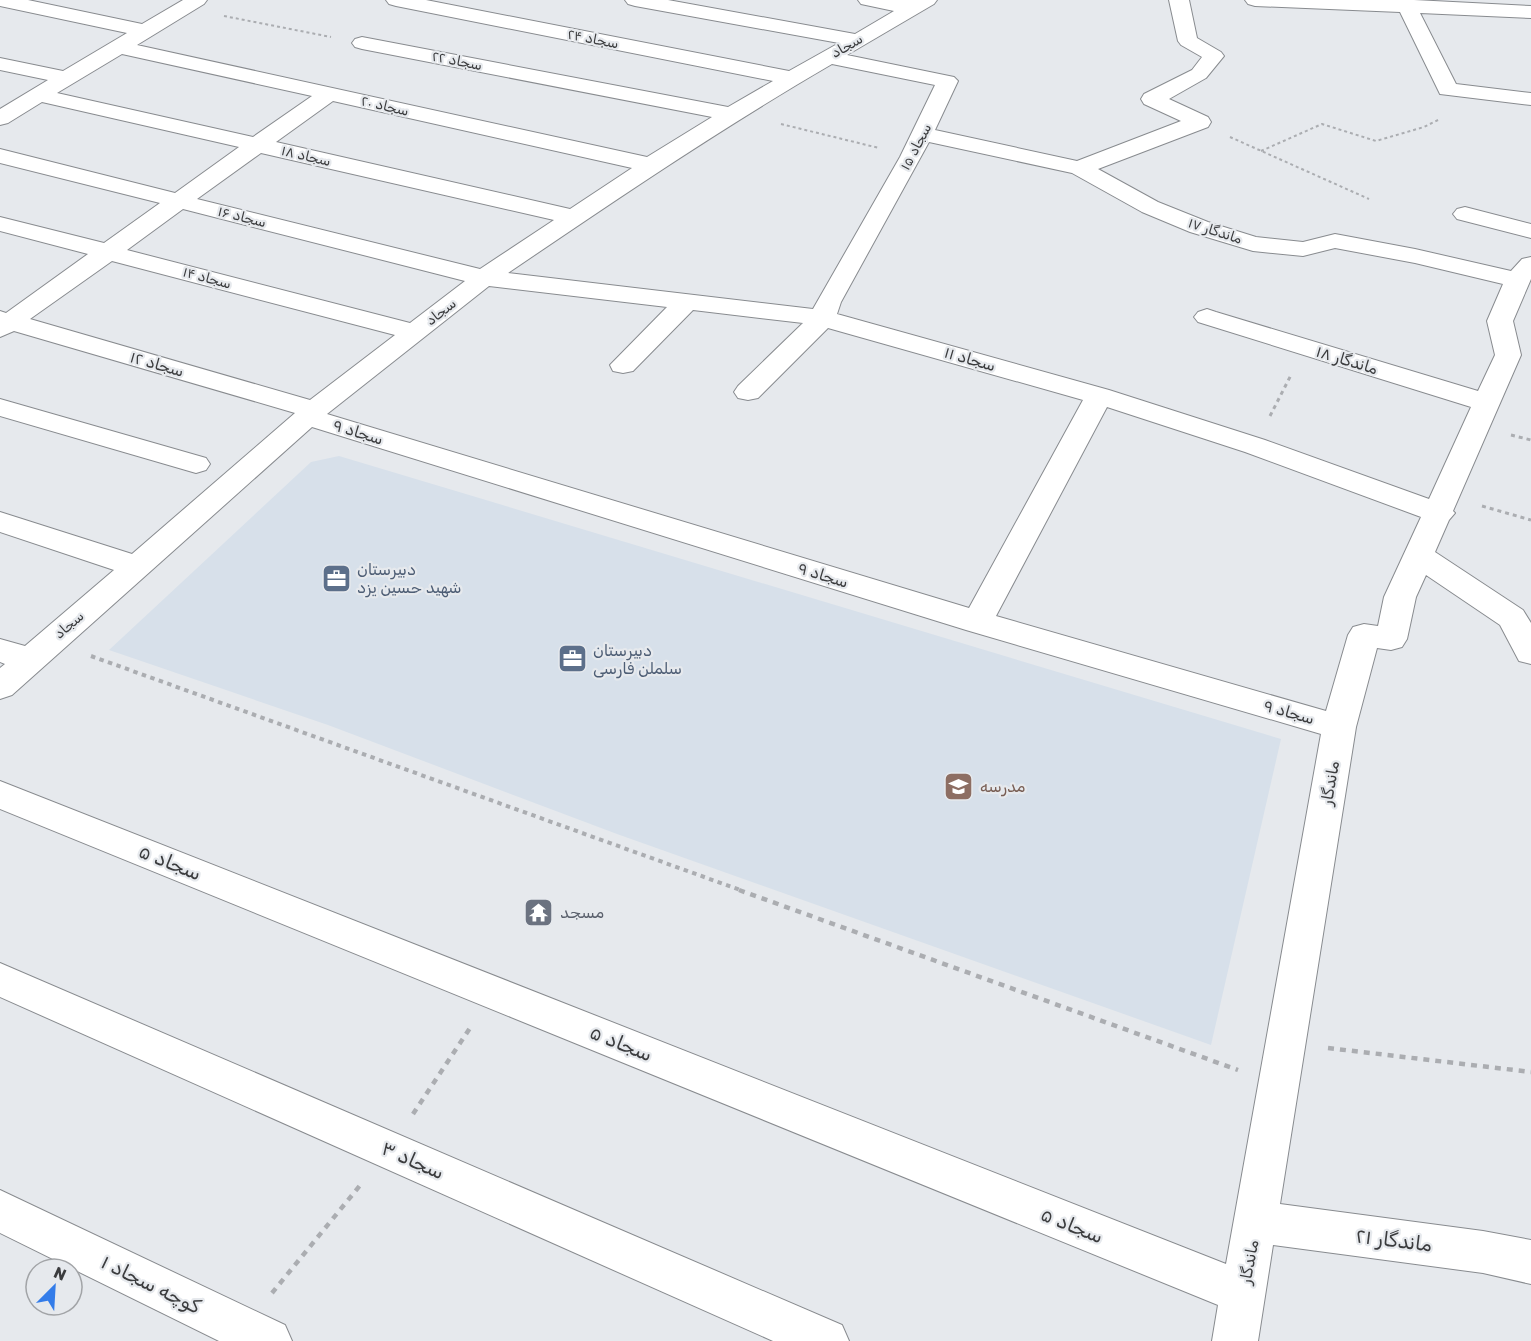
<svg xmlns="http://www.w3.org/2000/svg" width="1531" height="1341" font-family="Rubik,Vazirmatn,sans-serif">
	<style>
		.built { fill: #d7e0ea }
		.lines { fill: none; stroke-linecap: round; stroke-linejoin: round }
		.minor-casing { stroke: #888b8f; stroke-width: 2 }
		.path-far3 { stroke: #abadb1; stroke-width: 2; stroke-dasharray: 3 3; stroke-linecap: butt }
		.path-far2 { stroke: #abadb1; stroke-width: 3; stroke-dasharray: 4 4; stroke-linecap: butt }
		.path-far1 { stroke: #abadb1; stroke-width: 4; stroke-dasharray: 4.5 4.5; stroke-linecap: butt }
		.path { stroke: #abadb1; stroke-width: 4.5; stroke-dasharray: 6 6; stroke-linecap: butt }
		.minor { fill: #fff; fill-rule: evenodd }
		.labels { text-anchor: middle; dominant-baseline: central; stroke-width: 4.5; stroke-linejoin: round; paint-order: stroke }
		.far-street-label { font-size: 14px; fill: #3b3c3e; stroke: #e6e9ed }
		.street-label { font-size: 16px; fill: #3b3c3e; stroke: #e6e9ed }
		.service-label { font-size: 16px; fill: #4e5e75; stroke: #e6e9ed; text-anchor: start }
		.education-label { font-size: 16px; fill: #785e54; stroke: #e6e9ed; text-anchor: start }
		.worship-label { font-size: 16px; fill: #5b616d; stroke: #e6e9ed; text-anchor: start }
		.near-street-label { font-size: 20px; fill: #3b3c3e; stroke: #e6e9ed }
	</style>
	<rect width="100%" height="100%" fill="#e6e9ed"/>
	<path class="built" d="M339,456L1281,739L1211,1045L617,834L328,725L109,650L311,462Z"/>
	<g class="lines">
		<defs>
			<path id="minor" d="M0,0H28L142,24L183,0H207L204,4L137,45L647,157L712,117L362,49L355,47L352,43L355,39L362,37L728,107L773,81L396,6L389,4L386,0H426L789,71L839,43L635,6L628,4L625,0H668L855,34L894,11L861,4L858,0H937L934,4L847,55L954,77L958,81L935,130L1077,161L1181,121L1144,104L1141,99L1144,94L1192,70L1202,57L1181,45L1178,41L1169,0H1189L1197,38L1221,52L1224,56L1206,78L1169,99L1208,117L1211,122L1208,127L1098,169L1158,202L1208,222L1256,237L1303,242L1335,234L1415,249L1511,271L1522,259L1531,257V279L1513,321L1521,355L1453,511L1455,513L1449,520L1435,552L1523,610L1531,623V664L1519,661L1500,625L1426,575L1416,597L1407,639L1402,647L1391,650L1377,648L1356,727L1280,1204L1483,1231L1531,1240V1284L1483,1273L1273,1245L1258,1341H1212L1218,1305L0,809V781L1226,1264L1321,734L966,630L312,427L12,695L0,699V668L5,664L0,662V639L25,646L114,570L0,532V512L132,554L295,413L14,331L0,337V311L6,313L88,254L0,231V217L104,243L160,203L0,163V149L175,193L239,147L42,102L8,123L0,125V109L48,80L0,70V58L63,71L127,33L0,6ZM122,54L312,96L253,137L57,93ZM832,64L935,85L900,157L813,309L508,273C614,201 720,129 832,64ZM333,101L632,168L570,209L276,142ZM929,142L1072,173L1142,212L1190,232L1253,251L1303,256L1335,248L1415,263L1503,284L1487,321L1495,355L1478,391L1216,312L1207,309L1198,312L1194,317L1198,322L1471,407L1429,499L1265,440L1109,390L837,314L841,302ZM261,153L554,220L480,269L197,199ZM183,209L465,281L410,323L127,250ZM112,261L395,335L310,400L30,319ZM489,286L667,307L610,365L613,371L623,373L633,371L693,310L803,323L738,386L734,392L738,398L748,400L758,398L828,328L1083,400L969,608L327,414ZM1107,407L1245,452L1421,517L1384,597L1378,626L1364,624L1353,627L1348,635L1326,711L996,616Z
				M1245,0H1414L1531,6V18L1420,13L1456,84L1531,93V105L1440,94L1400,12L1255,6L1248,4Z
				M1465,207L1531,224V238L1457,219L1453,214L1457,209Z
				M0,399L206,458L210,464L206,470L196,473L0,416Z
				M0,963L842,1325L849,1341H773L0,997Z
				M0,1190L285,1325L292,1341H219L0,1233Z"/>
		</defs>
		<use href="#minor" class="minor-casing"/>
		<path class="path-far3" d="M224,16L331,37
			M781,124L879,148
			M1230,137L1369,199
			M1261,151L1322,124L1376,141L1424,127L1440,119"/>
		<path class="path-far2" d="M1270,416L1291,375
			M1511,435L1531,440
			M1482,506L1531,520"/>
		<path class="path-far1" d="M91,656L743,891"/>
		<path class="path" d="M739,890L1238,1070
			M1328,1048L1531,1072
			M413,1114L472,1025
			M272,1293L362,1183"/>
		<use href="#minor" class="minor"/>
	</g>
	<defs>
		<symbol id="office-square" viewBox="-11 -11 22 22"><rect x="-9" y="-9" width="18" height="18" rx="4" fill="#5c6f8a" stroke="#e6e9ed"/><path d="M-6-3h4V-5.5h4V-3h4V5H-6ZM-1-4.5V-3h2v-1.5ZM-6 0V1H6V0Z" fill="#fff"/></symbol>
		<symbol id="school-square" viewBox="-11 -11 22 22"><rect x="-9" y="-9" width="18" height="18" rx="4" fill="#8d6e63" stroke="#e6e9ed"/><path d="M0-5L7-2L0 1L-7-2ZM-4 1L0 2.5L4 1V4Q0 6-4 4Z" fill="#fff"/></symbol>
		<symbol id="temple-square" viewBox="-11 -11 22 22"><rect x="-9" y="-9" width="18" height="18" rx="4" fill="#6b7280" stroke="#e6e9ed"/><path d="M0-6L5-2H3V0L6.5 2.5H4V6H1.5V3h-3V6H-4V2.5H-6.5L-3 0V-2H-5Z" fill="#fff"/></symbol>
	</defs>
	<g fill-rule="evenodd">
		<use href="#office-square" x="320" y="562" width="33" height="33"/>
		<use href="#office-square" x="556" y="642" width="33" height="33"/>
		<use href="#school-square" x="942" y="770" width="33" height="33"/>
		<use href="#temple-square" x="522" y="896" width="33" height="33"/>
	</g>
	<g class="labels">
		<g class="far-street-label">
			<text transform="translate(593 39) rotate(11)">سجاد ۲۴</text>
			<text transform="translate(847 46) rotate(-30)">سجاد</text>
			<text transform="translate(457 61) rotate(11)">سجاد ۲۲</text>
			<text transform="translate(385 106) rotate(13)">سجاد ۲۰</text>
			<text transform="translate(916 147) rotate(-62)">سجاد ۱۵</text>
			<text transform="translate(306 156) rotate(13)">سجاد ۱۸</text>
			<text transform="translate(242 217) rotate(14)">سجاد ۱۶</text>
			<text transform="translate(1215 231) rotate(18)">ماندگار ۱۷</text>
			<text transform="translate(207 278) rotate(15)">سجاد ۱۴</text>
			<text transform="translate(441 312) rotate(-38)">سجاد</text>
			<text transform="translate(69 625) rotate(-41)">سجاد</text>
		</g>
		<g class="street-label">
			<text transform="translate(970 359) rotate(16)">سجاد ۱۱</text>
			<text transform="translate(1347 360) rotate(17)">ماندگار ۱۸</text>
			<text transform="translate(157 364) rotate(16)">سجاد ۱۲</text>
			<text transform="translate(358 432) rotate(17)">سجاد ۹</text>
			<text transform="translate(823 575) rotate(17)">سجاد ۹</text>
			<text transform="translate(1289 712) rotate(16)">سجاد ۹</text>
			<text transform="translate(1330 783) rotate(-80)">ماندگار</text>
			<text transform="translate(1249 1262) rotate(-79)">ماندگار</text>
		</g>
		<g class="service-label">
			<text x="357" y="569">دبیرستان<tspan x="357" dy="18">شهید حسین یزد</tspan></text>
			<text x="593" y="650">دبیرستان<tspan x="593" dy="18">سلملن فارسی</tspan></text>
		</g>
		<g class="education-label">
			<text x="980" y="786">مدرسه</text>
		</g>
		<g class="worship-label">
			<text x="560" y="912">مسجد</text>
		</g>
		<g class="near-street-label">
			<text transform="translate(170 862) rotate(22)">سجاد ۵</text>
			<text transform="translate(621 1043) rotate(22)">سجاد ۵</text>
			<text transform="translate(413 1160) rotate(24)">سجاد ۳</text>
			<text transform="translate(1072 1225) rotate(22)">سجاد ۵</text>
			<text transform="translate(1394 1240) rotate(7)">ماندگار ۲۱</text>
			<text transform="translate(151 1284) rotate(26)">کوچه سجاد ۱</text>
		</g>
	</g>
	<g transform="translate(54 1287) rotate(24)"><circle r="28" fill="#e6e9ed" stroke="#a2a4a7" stroke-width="1.5"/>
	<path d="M0-4.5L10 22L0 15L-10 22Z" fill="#337ce9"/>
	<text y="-9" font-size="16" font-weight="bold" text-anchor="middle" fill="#3b3c3e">N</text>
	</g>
</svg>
